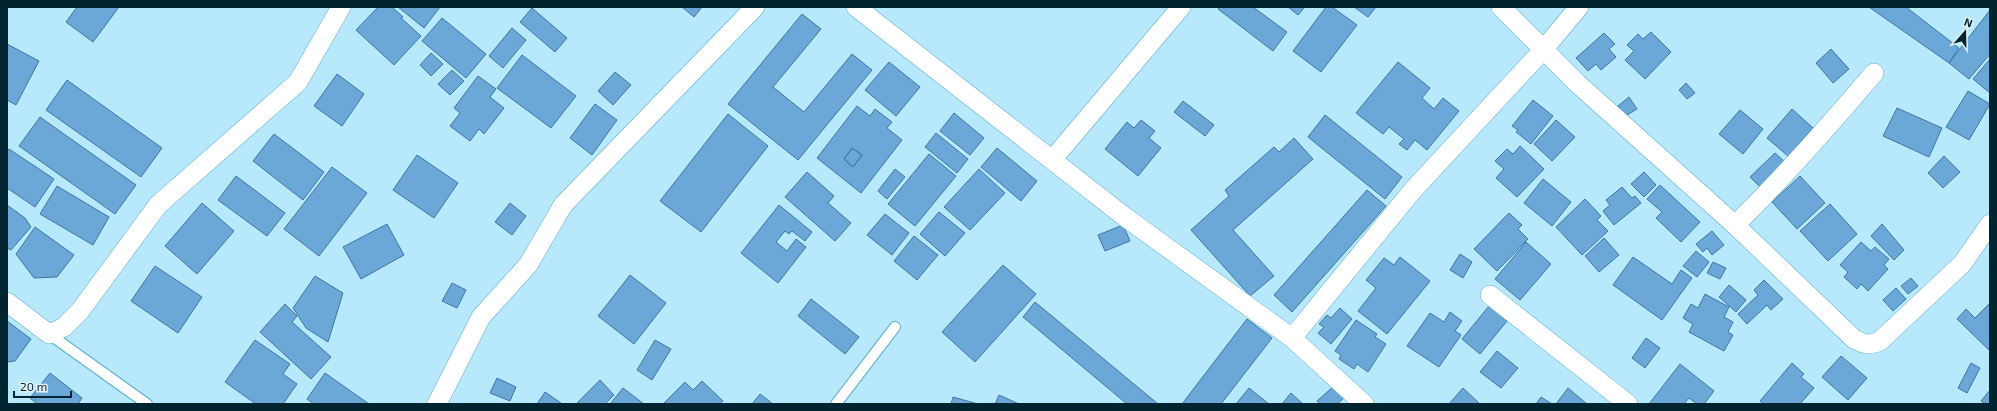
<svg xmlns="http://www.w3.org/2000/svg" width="1997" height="411" font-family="'Exo 2',sans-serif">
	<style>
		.building { fill: #6ba7d7; stroke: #3c77a5; fill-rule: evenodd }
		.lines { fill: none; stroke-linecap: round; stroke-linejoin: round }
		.lane-casing { stroke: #5ab0d0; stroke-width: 12 }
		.street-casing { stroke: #5ab0d0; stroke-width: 20 }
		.lane { stroke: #fff; stroke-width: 10 }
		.street { stroke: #fff; stroke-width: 19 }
	</style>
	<rect width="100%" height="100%" fill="#b8e8fc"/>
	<path class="building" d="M77,7H119L93,42L66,22Z
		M378,7H392L403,17L401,18L421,36L394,65L356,30Z
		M398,7H440L424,28Z
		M682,7H702L694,17Z
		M1220,7H1253L1287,32L1273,51L1218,9Z
		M1288,7H1305L1298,15Z
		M1326,7H1332L1357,25L1321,72L1293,51Z
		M1354,7H1376L1368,17Z
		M1869,7H1906L1959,48L1949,63Z
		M532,8L567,38L555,52L520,22Z
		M1990,10V54L1969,79L1949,63Z
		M802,14L821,29L773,87L804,112L852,54L872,70L798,160L728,104Z
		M442,18L486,54L466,78L422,41Z
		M512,28L526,40L503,68L489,56Z
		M1651,32L1671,52L1645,79L1625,60L1634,51L1627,45L1638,34L1643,39Z
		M1604,33L1615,44L1609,49L1616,57L1601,70L1596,64L1588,71L1576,58Z
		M7,44L39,61L16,105L7,100Z
		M1831,49L1849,69L1833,83L1816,63Z
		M431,53L443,64L431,76L420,65Z
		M522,55L576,96L551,128L497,88Z
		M1990,59V93L1973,79Z
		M889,62L920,87L896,116L865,90Z
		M1398,62L1430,88L1422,98L1434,109L1443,98L1459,111L1427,150L1415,140L1407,150L1399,144L1404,139L1389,127L1383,134L1356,113Z
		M452,70L464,81L450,95L438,84Z
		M615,72L631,85L613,105L598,91Z
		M337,74L364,94L342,126L314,106Z
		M478,76L496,89L490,97L504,108L484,134L479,129L470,141L450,126L460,113L454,108Z
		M67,80L162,148L141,177L46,110Z
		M1686,83L1695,93L1687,99L1679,90Z
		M1968,91L1990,104L1969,140L1946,127Z
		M1629,97L1637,109L1625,116L1618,106Z
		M1533,100L1553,116L1531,144L1516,132L1518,130L1512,126Z
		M1183,101L1214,125L1205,136L1174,112Z
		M595,104L617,120L592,155L570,138Z
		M857,106L870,116L875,109L892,122L887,128L902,140L861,193L817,158ZM852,148L862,155L853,167L844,159Z
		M1897,108L1942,128L1929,157L1883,136Z
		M1792,109L1813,128L1788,156L1767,138Z
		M1740,110L1763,129L1743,154L1719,134Z
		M954,113L984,138L970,155L940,131Z
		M728,114L768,146L701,232L660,201Z
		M1325,115L1402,177L1385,199L1308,137Z
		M40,117L136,185L115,214L19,146Z
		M1141,120L1155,131L1149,138L1161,148L1138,176L1105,149L1127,122L1134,128Z
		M1556,120L1575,137L1552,161L1534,144Z
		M936,133L968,159L957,173L925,147Z
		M274,134L324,172L303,200L253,161Z
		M1294,138L1313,159L1233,230L1274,276L1250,296L1191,230L1229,196L1225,190L1274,147L1279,152Z
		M1520,146L1544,169L1517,197L1496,178L1504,169L1495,161L1507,149L1513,154Z
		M852,148L862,155L853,167L844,159Z
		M997,148L1037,181L1021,201L981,167Z
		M9,149L54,179L35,207L7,188V152Z
		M1775,153L1786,163L1761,188L1750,177Z
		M929,154L956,176L915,226L888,204Z
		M417,155L458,183L434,218L393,190Z
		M1944,156L1960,172L1943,188L1928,173Z
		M332,167L367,193L319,256L284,229Z
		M895,169L905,177L887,199L878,191Z
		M979,169L1005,193L970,230L944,207Z
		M807,172L834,196L828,203L851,223L835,241L785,197Z
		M1644,172L1656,185L1644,197L1631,184Z
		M236,176L285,213L267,236L218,200Z
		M1800,176L1825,203L1797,229L1772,202Z
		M1543,179L1571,202L1552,226L1524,203Z
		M1660,185L1700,222L1681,242L1656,218L1662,212L1647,199Z
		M57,186L109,217L93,245L40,214Z
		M1622,187L1632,198L1635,196L1641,203L1614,225L1603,211L1610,205L1606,200Z
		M1367,190L1386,206L1292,312L1274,295Z
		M1585,199L1601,216L1597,220L1608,231L1582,255L1556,227Z
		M202,203L234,231L197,274L165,246Z
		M510,203L526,216L512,235L495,222Z
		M1830,204L1857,234L1828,261L1800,231Z
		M7,205L25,218L31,227L11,250L7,248Z
		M779,205L812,232L805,241L792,231L789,234L785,231L776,242L787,251L796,239L806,247L778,283L741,253Z
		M939,212L965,233L945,256L920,234Z
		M1509,213L1522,225L1518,229L1528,239L1497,271L1474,249Z
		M885,214L909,233L892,255L867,235Z
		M387,224L404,255L361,279L343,247Z
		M1882,224L1904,250L1894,260L1871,236Z
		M1123,225L1130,241L1105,251L1098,235Z
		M35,227L74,255L57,277L34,278L16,254Z
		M1712,231L1724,245L1712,255L1707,248L1703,252L1696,244Z
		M914,236L938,255L917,280L894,261Z
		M1604,238L1619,255L1599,272L1585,256Z
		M1526,242L1551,264L1520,300L1495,279Z
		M1861,242L1871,251L1875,247L1889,259L1884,265L1888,269L1868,291L1861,284L1857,289L1844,277L1848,272L1840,265Z
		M1696,251L1709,262L1697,277L1683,266Z
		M1460,254L1472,262L1463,278L1450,270Z
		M1400,257L1430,281L1387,334L1358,311L1376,288L1366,280L1384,258L1394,265Z
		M1633,257L1672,284L1681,270L1692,278L1662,320L1613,285Z
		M1713,262L1726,268L1720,279L1707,273Z
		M1003,265L1036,294L975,362L942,332Z
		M155,266L202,297L178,333L131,301Z
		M630,275L666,303L634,344L598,316Z
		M315,276L343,293L328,342L306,328L293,308Z
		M1911,278L1918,286L1908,294L1901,286Z
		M1764,280L1783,299L1771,310L1767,305L1747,324L1738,314L1758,295L1754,290Z
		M452,283L466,290L457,308L442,301Z
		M1729,285L1746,300L1736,312L1719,297Z
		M1896,288L1906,299L1893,311L1883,300Z
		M1705,294L1729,307L1724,317L1733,322L1728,332L1733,335L1724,351L1689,332L1693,324L1683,318L1691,304L1698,308Z
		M811,299L859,337L845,354L798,316Z
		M1035,302L1158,404H1127L1023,317Z
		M1990,303V351L1957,319L1966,309L1975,318Z
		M285,304L297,316L292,322L331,357L311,379L260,332Z
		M1489,306L1507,321L1480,354L1462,339Z
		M1340,308L1352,319L1331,344L1318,333L1324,327L1319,324L1327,315L1331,318Z
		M1450,312L1462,321L1455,331L1461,335L1439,367L1407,346L1430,313L1444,322Z
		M1247,319L1272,338L1221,404H1182Z
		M1356,320L1377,334L1375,337L1386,344L1368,372L1357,364L1354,369L1339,359L1341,355L1335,351Z
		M7,321L31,339L15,361L7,362Z
		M1646,338L1660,348L1645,368L1632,358Z
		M255,340L290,364L283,374L297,384L283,404H256L225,382Z
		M655,340L671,349L652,380L637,370Z
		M1497,351L1518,368L1501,388L1480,372Z
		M1841,356L1867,378L1848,400L1822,377Z
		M1792,363L1804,374L1801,377L1814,388L1800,404H1764L1760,401Z
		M1971,363L1980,368L1967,393L1958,388Z
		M1680,364L1714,391L1704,404H1697L1689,398L1684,404H1649Z
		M50,373L82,398L78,404H37L30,398Z
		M325,373L369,404H314L307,399Z
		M497,378L516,387L510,401L490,393Z
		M600,380L614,395L605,404H576Z
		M702,381L723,401L720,404H663L685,382L693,390Z
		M1334,386L1344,398L1337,404H1320L1317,401Z
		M623,388L644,404H610Z
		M1249,388L1269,404H1236Z
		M1463,388L1480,404H1449Z
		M1568,388L1587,404H1556Z
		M1990,390V404H1986L1981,401Z
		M545,392L561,403L562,404H537Z
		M1291,393L1303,404H1282Z
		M760,394L773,404H752Z
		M999,395L1019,404H995Z
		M953,397L978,404H951Z
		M1541,397L1552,404H1536Z"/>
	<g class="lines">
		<defs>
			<path id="lane" d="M49,334L147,404
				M836,404L895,327"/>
			<path id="street" d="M856,7L1125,217L1292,338L1364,404
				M1501,7L1578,84L1735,225L1854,339C1864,344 1869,346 1880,341L1962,264L1990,224
				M1052,160L1181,7
				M1735,225C1784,177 1829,126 1874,73
				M1490,295L1628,404
				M7,302L49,334L64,327L80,311L158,205L298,82L341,7
				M1292,338L1413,190L1543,50L1579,7
				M437,404L481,317L528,265L563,205L755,7"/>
		</defs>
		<use href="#lane" class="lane-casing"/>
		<use href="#street" class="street-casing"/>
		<use href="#lane" class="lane"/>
		<use href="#street" class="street"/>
	</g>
	<rect width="1997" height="411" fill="none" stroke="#002430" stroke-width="16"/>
	<g transform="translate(1965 32) rotate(20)" stroke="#e0f0f6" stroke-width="3" paint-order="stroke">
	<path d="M0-3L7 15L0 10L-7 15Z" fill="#002430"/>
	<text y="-6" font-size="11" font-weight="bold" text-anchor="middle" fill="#002430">N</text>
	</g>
	<path d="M14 391v6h57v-6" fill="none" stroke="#002430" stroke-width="2"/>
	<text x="20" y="391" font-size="12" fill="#002430" stroke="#e0f0f6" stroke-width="3" paint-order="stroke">20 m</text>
</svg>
